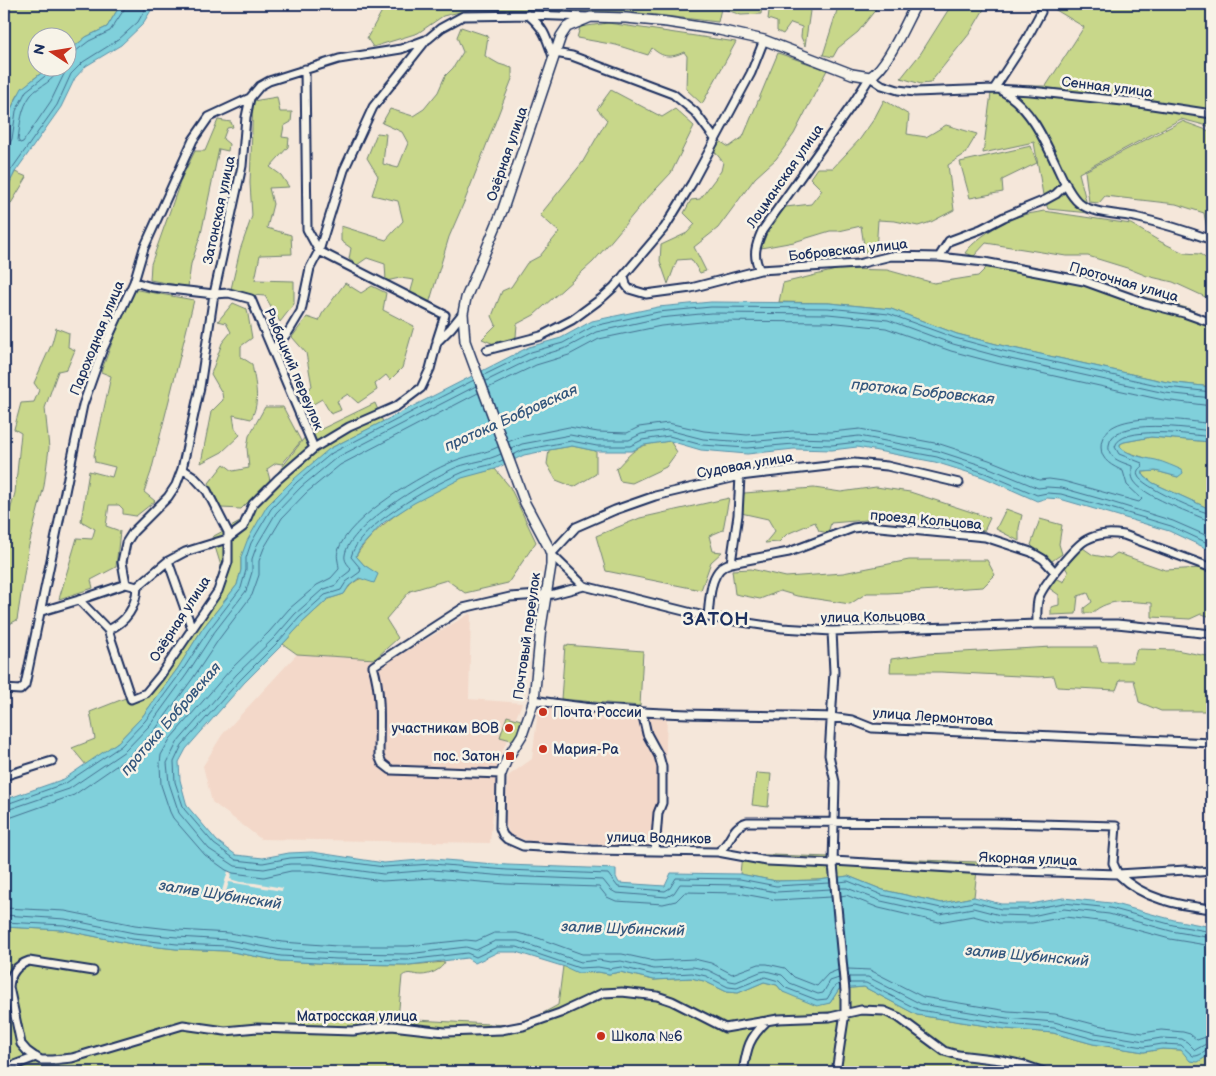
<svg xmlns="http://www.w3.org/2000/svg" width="1216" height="1076" font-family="'Balsamiq Sans',sans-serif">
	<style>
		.built { fill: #f3d8c9 }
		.green { fill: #c8d78a; stroke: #728374 }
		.water { fill: #80d0db; stroke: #5890a9 }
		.pier { fill: #f5e7da }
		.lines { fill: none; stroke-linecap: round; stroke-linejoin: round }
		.shore { stroke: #436f90; stroke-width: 1 }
		.street-casing { stroke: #1b2f5e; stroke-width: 11 }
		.secondary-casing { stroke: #1b2f5e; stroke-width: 12 }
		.street { stroke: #f7f3e8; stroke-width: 7 }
		.secondary { stroke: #f7f3e8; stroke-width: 9 }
		.poi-dot { fill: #c8321e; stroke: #f7f3e8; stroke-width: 2 }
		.labels { text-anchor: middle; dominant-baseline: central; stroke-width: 5; stroke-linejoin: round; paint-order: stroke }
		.street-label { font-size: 14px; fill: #1b2f5e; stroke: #f7f3e8 }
		.poi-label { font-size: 14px; fill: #1b2f5e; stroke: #f7f3e8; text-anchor: start }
		.water-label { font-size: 15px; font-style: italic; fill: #34577d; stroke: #f7f3e8 }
		.district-label { font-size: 19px; font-weight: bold; letter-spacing: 1px; fill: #1b2f5e; stroke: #f7f3e8 }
	</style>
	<rect width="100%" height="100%" fill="#f5e7da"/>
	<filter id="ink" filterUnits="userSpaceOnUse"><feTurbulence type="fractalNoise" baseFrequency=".02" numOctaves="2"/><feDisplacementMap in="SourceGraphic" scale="10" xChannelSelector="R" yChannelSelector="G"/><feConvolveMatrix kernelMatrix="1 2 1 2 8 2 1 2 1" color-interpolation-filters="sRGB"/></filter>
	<g filter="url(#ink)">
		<path class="built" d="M471,613L469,699L522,703L498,762L490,843L261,839L212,802L203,766L222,735L297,654L391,660Z
			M539,703L667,719L662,847L529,841L510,835L505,823L508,776L532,759Z"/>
		<path class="green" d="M4,4H121L107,27L86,37L68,52V38H38V68H48C32,80 15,91 11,112C9,124 9,135 4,146Z
			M386,4H722L718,22L630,12L472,9L443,16L418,33L373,47L367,38Z
			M726,4H762L761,14L741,15L724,9Z
			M770,4H811L805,46L801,37L802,27L791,23L783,34L777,31V22L768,19Z
			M839,4H880L858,32L838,48L833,57L823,55Z
			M952,4H987L970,33L930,83L921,84L901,78L921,53Z
			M1046,4H1212V127L1181,119L1079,173L1089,213L1048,209L1043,195L1034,142L983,153L992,86H1046L1084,27Z
			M608,23L736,42L702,104L686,89L687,56L684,52C671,58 663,58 652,48L648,55L616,45L577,38L580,27Z
			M461,27L488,36L485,56L499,64L512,68V79L465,200L449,237L429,304L410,294L414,280L400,278L386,281L385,264L367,258L357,265L349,259L351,248L341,241V226L386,240L403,221L398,201L372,195L378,176L367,158L377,133L386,134L383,164L398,168L408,143L402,132L382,123L390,109L413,116L424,109L438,92L445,76L453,68L463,52L457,37Z
			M778,53L827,70L794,134L776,159L755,178L718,228L694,247L706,271L700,273L691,259L677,260L668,284L660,261L661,245L687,233L695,224L684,213L691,200L700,199L721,171L723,162L715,152L718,140L729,147L743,137Z
			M611,90L662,117L675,109L694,126L671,173L642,204L612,240L593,262L534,315L517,324L516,337L494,344L482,339L496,325L492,316L502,291L511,287L527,263L540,256L559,232L540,215L582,163L607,120L597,109Z
			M277,97L280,112H292L291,122L284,126L282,137L289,138L288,147L270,167L281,175L289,187L269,188L273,204L267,228L291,235L292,254L260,255L255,280L294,281V304L280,322L265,296L251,295L231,289L240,250L252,216L250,183L253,101Z
			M884,100L909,115L907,134L926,137L946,125L977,134L965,154L948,165L954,210L931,222L918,226L895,221L878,220L876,251L865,252L861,226L839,231H830L794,242L761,248L770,225L786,207L811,204L822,190L810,178L817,168H833L860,139L874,119Z
			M218,120L231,122L233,127L227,128L223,139L229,144L228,151L219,149L201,234L191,264L188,287L150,280L151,264L182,177L195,151H205Z
			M1182,121L1212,132V230L1207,229L1204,213L1176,204L1105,196L1099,203L1089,202L1085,171Z
			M1031,146L1037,163L1002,180L1003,192L970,198L960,162Z
			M15,172L27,177L4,215V194Z
			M1044,211L1131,224L1161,242L1184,253L1200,254L1212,263V300L1173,282L1147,276L1127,268L1088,256H1066L986,243L974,256L965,253C974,240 1001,222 1016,217C1025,214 1035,213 1044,211Z
			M993,261L1085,278L1128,293L1187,308L1212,319V387L1167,382L1004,346L957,334L891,309L829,303L779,302L783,283L840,269L887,270L934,283L978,276Z
			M345,283L361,293L372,286L386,293L383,310L414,326L402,368L390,380L386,375L375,384L377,390L358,403L348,394L337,401L341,410L331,414L322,399L310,406L298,397L312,386L306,353L292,337L307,317L319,321L322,314Z
			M132,289L194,300L151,472L144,492L155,501L136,516L123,514V509L119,505H109L106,526L120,531L116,567L91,580L93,588L59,599L77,538L92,539L95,529L81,521L89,471L112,477L115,467L95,462L94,455L111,376L101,372Z
			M233,303L247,309L252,338L241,346V357L252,364C255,383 261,401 251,419L233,415L235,428L240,435L222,452L201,463L211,412L223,400L222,393L211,374L222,343L231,332L226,323L218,321Z
			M56,328L69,333L68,347L75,350L67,369L58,371L45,408L49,448L44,486L28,549L17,620L4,627V631V532L15,493L21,433L14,429L21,403L34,402L39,390L34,383L52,343Z
			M375,403L383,422L329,449L241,557V570L237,585L203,628L178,668L142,717L118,742L86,765L72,748L95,739L90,712L146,690L213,592L221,566L212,537L240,522L305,437Z
			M265,407H283L301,441L282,464L276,463L267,469L270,480L241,509L221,508L209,483L224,464L233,471L249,468L247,448L249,436Z
			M1151,437L1212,442V510L1153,483L1145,477L1142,472L1156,471L1178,477L1179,469L1127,452L1120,447V444L1124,442Z
			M670,441L677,452L666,467L632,483L620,481L616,469C637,446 638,445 670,441Z
			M572,446L596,451V474L574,487L556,480L547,464L549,450Z
			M495,469L510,487L536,542L508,583L465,593L447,580L410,591L386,619L398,638L375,659L297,654L283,644L303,622L328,599L344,594C352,580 362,577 377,574L364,565L356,556C376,522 424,494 461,478C471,474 484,472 495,469Z
			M876,487L910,492L990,518L984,531L955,524L903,517L831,523L828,533L819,531L815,522L787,534L779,542L765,543L775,531L768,519L741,513L744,493L814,488L841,492Z
			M729,498L723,530L709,536L713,551L722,552L711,562L701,590L606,571L596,536L640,518Z
			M1006,509L1022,515L1019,528V541L996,529Z
			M1040,519L1062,525L1059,544L1062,554L1049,563L1031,545Z
			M1083,548L1093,555L1110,558L1117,553L1165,570L1202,568L1212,572V617L1201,614L1190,619L1152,617V603C1130,602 1110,597 1092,613H1084V608L1092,602L1088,593L1078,596L1076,614L1051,615V607L1059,605V595L1049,588L1056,578L1064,582L1068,572L1065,567Z
			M909,560H987L995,575L983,587L888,593H867L850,604L797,596L780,591L760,599L735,594L732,570L751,569L786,577L843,573Z
			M565,645L643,651L640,706L561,699Z
			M1052,647H1097L1101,662H1133L1137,649L1176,650L1212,657V711H1161L1139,702L1134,680H1120L1116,690L1057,687L1054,676L1039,677L941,672H890L891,659L927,654Z
			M507,716L521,720L517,736L511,740L500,737Z
			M756,773L771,774L768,807L752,805Z
			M742,854L978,862L974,897L942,903L883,890L848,876L819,880L776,881L740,874Z
			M4,927L63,930L132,944L176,949L227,951L280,961L337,964L409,965L445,962C441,970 430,975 421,975C413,975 409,971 402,976L398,1019L507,1025L534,1018L558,1005L563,966L588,973L598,972L609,974L620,972L654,980L691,978L704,981L727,992L738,993L764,982L777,985L783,992L830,1003L839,989L864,987L917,1015L1006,1029L1053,1033L1093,1044L1144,1052L1162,1049L1181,1050L1199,1061L1212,1053V1072H4Z"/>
		<path class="water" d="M121,4H155L142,25L121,45L86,66L75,78L61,107L15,172L4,194V146L7,138L11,109L22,88L48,68H68V52L86,37L107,27Z
			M711,302L829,303L891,309L957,334L1004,346L1167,382L1212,387V442L1151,437L1124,442L1120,444V447C1128,455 1145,458 1156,460C1164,462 1175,467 1182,470L1183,473L1178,477L1156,471L1142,472L1145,477L1153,483L1212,510V551L1169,531L1105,512L1060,499L1047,498L1037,501L983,477L935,462L857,447L832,450L794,449L747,454L701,450L670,441L644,445L632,451H596L572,446L549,450L524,455L495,469L462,478L414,503L383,523L360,548L356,556L364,565L378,574L374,583L359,578L349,586L344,594L328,599L303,622L283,644L244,683L186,749L179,762L180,780L187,806L217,841L236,855L263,858L289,853L312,852L384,863L432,859L507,865L616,869V877L619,883L665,886L671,873L740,874L776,881L819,880L848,876L883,890L942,903L974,897L1001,904H1031L1063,898L1111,903L1174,920L1212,927V1053L1198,1062L1190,1061L1181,1050L1162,1049L1144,1052L1093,1044L1053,1033L1006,1029L917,1015L864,987L839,989L830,1003L817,1006L783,992L777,985L764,982L738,993L727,992L704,981L691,978L654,980L620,972L609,974L598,972L578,973L565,967L516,952H498L475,963L467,958L409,965L337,964L280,961L227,951L176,949L132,944L63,930L4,927V800L64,779L118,742L142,717L178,668L203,628L237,585L241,570V557L247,541L267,506L294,479L329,449L529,347L561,338L592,321L658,307Z"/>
		<path class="pier" d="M228,871L232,872L230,879L240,882L255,883L283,888L282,891L229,882L226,892L222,891Z"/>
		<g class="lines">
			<path class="shore" d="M68,55L72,54L89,41L110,31L125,8L126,4
				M57,68C56,82 39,85 31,95C21,108 20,125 18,140L20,143L23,142L51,101L65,72L71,65V62H68
				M4,146L9,145L12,139L16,111L26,91L49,73L50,68
				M4,184L11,170L57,105L71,74L83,62L118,40L138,22L148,4
				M484,375L531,352L563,343L594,326L658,312L711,307L828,308L889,314L955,338L1003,351L1166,387L1212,392
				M486,381L533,358L566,348L596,332L659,318L711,313L828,314L888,320L953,344L1001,357L1165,393L1212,398
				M488,388L536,365L569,355L599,339L661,326L712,321L828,322L886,328L951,351L1000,364L1163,400L1212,406
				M1212,431C1192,429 1112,416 1109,445C1107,459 1122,462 1132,466C1132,471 1131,476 1134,481C1143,496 1189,512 1207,520H1212
				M1212,437C1194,435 1119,424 1115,447L1119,454L1142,463L1143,466C1139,468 1136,471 1138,476C1141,486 1201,513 1212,514
				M508,442L520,437L569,427L598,432L627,433L639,427L668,423L704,431L747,435L793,431L831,432L860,429L940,444L989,460L1039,480L1049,479L1063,481L1139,502L1142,499L1127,485L1123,471C1113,466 1101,461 1101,447C1101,406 1188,421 1212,424
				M498,447C484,454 469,455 454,461C423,474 348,517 338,551C336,557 339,563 339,569L331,578L317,585L289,609L269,632L230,670L170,739L161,755L160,764L161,785L170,812L173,818L205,855L226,870L233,873L264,877L291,871H311L382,881L432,878L506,884L599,887L607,897L616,901L663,904L676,901L685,892L738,893L776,900L831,897
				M511,449L522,444L570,435L597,440H629L641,434L668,430L703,439L747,442L793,438L832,439L859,436L938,451L987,467L1038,488L1047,487L1062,488L1108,501L1173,521L1212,538
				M501,454C487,461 471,462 457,467C431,478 349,525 345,555C344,560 347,564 351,568L350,571L341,578L336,585L322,590L295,614L275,637L236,675L177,743L167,763L169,783L179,813L209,849L235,866L264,869L290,864H311L383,874L432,870L506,876L603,880L611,890L616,893L667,897L674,893L680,884L739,885L776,892L831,889
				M513,455L523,450L571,441L597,446H630L642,440L669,436L702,445L747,448L794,444L832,445L858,442L937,457L985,473L1037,495L1047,493L1061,494L1107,507L1171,526L1212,545
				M503,460C489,467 473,467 459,474C431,486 357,527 351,557L361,569L360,572L346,582L341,590L325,595L299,618L279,641L240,680L182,745L174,762L175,782L184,809L214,844L236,860L263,863L290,858L311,857L384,867L432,864L507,870L608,874L618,887L665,891L670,888L676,878L740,879L776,886L830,883
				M4,805L66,783L121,746L145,721L182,671L208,631L241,588L246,570V558L251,543L271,509L297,482L332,453L474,380
				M4,811L69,789L125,751L150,725L187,674L213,634L246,591L252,572V559L257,545L276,513L301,487L336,458L476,386
				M4,819L12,817L74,795L129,757L155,730L193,678L219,639L252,595L259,575V561L264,548L282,518L306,493L340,465L478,393
				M839,882L848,881L882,895L941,908L974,902L1001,909H1031L1064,903L1110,908L1173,925L1212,932
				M840,888H847L881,901L940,914L973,908L1000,915L1032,916L1064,909L1109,914L1171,931L1212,938
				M841,896L846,895L879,908L939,922L973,916L999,923H1032L1065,917L1107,922L1170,939L1212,946
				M4,908L65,911L135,925L178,930L229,933L282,942L337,946H408L466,940L476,941L494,933H517L538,938L582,954H622L654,961L694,959L711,963L732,974L759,964H767L785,968L794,977L817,986L828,974L838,970
				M4,915L65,919L134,933L177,937L228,940L282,950L337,953L408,954L466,947L476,950L495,941H518L581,962L599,960L610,962L621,961L654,969L693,967L708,970L730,981L736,982L760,972L766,971L782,975L790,983L818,994L823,993L830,981L839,978
				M4,922L64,925L132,939L177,944L227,946L281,956L337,959L408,960L467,953L476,957L497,947H517L579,968L598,967L609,969L621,967L654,975L692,973L706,976L728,987L737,988L765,977L779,981L786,988L817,1000L827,999L835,986L840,984
				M848,969L870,970L923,997L1008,1011L1055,1014L1097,1025L1143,1033L1161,1030L1183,1032L1190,1034L1197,1040L1212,1035
				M848,977H868L921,1004L1007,1018L1054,1022L1095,1033L1144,1041L1161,1038L1182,1039L1187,1042L1195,1050L1206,1044L1212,1043
				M849,983H866L919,1010L1006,1024L1054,1028L1094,1039L1144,1047L1162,1044L1181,1045L1193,1056C1200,1057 1205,1050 1212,1049"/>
			<defs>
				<path id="street" d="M528,15C544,27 547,39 553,57
					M555,53L572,56L673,94L695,112L715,139
					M305,69L307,229L319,251L445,315L437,340
					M994,89L1026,40L1041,12
					M1002,91C1031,107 1045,141 1059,171C1064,182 1070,195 1079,203C1090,213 1119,214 1135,217C1161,223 1187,231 1212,240
					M939,257L984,262L1084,281L1145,303L1184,313L1212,323
					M760,270C752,256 756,245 762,231L854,102L870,77L882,85L898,90L915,92L994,89L1031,91L1132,102L1212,114
					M624,275L626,285L629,289L646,294L691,288L760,270L858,264L891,256L939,257L949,241L981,229L1004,217L1045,200L1056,194L1066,184
					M134,282L152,287L214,294L229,293L251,299L314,448
					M273,350L289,331L301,311L310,268L319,251L344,170L373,107L427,39
					M487,350L541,336L572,320L602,298L614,287L665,227L692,183L751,73L764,40
					M959,483L887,466L854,463L740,476L655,496L615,510L576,527L551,554L584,586L708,617L782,628L832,631L1037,624H1117L1212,634
					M168,561L192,629
					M731,563L789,552L853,528L869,526L985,537L1031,552L1043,559L1055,572
					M126,584L137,587L168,561L185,552L227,539L243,527L253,504L278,479L314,448L349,427L397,406L421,388L430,369L437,342L451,328L463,313
					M584,586L554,594L510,597L463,608L373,666C382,695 379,725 379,756L382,763L391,770L501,774L500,828L503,835L507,839L523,846L592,850L718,852C732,843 730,827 747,822L995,823L1116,826L1113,863L1118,874L1186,870L1199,872L1212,871
					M79,600L108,630L131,699L146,693L160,676L218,591L228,562V532L207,491L193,476L182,469
					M42,611L79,600L126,584L122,562L126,543L133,532L168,497L176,485L182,469L200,387L214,294L242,166L246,117L250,98L260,86L269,81L339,59L401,49L428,39L441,28L463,16L528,15L588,17
					M708,617C710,599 709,568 731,563L738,515L740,476
					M1037,624C1037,615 1036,605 1039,597C1044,584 1075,546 1086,540C1099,533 1110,533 1124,535L1212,568
					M108,630C126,622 136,608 137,587
					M832,631L834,672L829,755L835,782L833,864L845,991V1013L836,1072
					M4,689L20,690L25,685L83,405L102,351L134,282L144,248L193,140L209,117L250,98
					M534,700C632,717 732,714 831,717L852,720L872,728L1212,743
					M642,712L647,734L659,756L662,767V803L658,813L655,850
					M4,776L52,761
					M718,852L767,861L833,864
					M833,861L985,870L1118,874C1144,900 1178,905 1212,909
					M93,971L29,961C17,965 10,974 9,987L21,1044L27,1051L34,1056L41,1060H52L72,1058L183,1025L225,1031L257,1028L353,1031L392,1026L445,1032L501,1030L523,1026L560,1013L603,993L622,992L657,996L672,1001L725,1028L778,1019L830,1017L861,1010L884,1011L898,1017L944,1051L958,1055L1001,1060L1024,1065L1044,1072
					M4,1069L36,1057
					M743,1072C747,1048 748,1039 767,1021"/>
				<path id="secondary" d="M501,774L507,759L522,735L534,700L541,627L551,565V554L548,546L525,503L465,341L463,313L466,298L503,209L561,36L567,27L591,17L626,18L667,22L719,30L764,40L852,74L870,77C888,66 905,24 916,4"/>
			</defs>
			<use href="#street" class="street-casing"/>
			<use href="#secondary" class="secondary-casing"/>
			<use href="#street" class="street"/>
			<use href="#secondary" class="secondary"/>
		</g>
	</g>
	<g class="poi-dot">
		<circle cx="543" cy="712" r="5"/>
		<circle cx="509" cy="728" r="5"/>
		<circle cx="543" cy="749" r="5"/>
		<rect x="505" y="751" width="10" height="10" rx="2.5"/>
		<circle cx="601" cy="1036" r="5"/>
	</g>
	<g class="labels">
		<g class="street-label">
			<text transform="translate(1107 87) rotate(7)">Сенная улица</text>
			<text transform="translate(507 154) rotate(-71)">Озёрная улица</text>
			<text transform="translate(785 176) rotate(-55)">Лоцманская улица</text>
			<text transform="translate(219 210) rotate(-78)">Затонская улица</text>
			<text transform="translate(848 250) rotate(-6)">Бобровская улица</text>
			<text transform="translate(1124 282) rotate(16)">Проточная улица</text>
			<text transform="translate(97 338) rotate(-68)">Пароходная улица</text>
			<text transform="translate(294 369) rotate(67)">Рыбацкий переулок</text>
			<text transform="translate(745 465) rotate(-10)">Судовая улица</text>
			<text transform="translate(926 520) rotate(5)">проезд Кольцова</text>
			<text transform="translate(873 617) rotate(-1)">улица Кольцова</text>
			<text transform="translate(180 619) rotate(-57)">Озёрная улица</text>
			<text transform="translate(527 636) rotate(-82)">Почтовый переулок</text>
			<text transform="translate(933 717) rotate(4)">улица Лермонтова</text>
			<text transform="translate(659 838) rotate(1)">улица Водников</text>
			<text transform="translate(1028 859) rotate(2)">Якорная улица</text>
			<text x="357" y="1016">Матросская улица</text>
		</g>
		<g class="poi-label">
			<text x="553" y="712">Почта России</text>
			<text x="499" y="728" text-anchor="end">участникам ВОВ</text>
			<text x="553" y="749">Мария-Ра</text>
			<text x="500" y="756" text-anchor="end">пос. Затон</text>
			<text x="611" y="1036">Школа №6</text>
		</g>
		<g class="water-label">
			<text transform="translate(923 392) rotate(6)">протока Бобровская</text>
			<text transform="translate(511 418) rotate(-24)">протока Бобровская</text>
			<text transform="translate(171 719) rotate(-49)">протока Бобровская</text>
			<text transform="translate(220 895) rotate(9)">залив Шубинский</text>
			<text transform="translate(623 929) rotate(2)">залив Шубинский</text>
			<text transform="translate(1027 956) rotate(5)">залив Шубинский</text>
		</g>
		<g class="district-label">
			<text x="716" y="619">ЗАТОН</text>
		</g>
	</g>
	<rect width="1216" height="1076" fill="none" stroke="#f7f3e8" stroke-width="20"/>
	<rect x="10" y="10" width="1196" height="1056" fill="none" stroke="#1b2f5e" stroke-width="2" filter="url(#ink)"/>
	<g transform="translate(52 52) rotate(282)"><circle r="24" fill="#f7f3e8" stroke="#9fa5b1"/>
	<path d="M0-4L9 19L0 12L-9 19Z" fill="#c8321e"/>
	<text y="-8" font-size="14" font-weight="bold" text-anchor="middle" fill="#1b2f5e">N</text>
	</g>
</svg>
